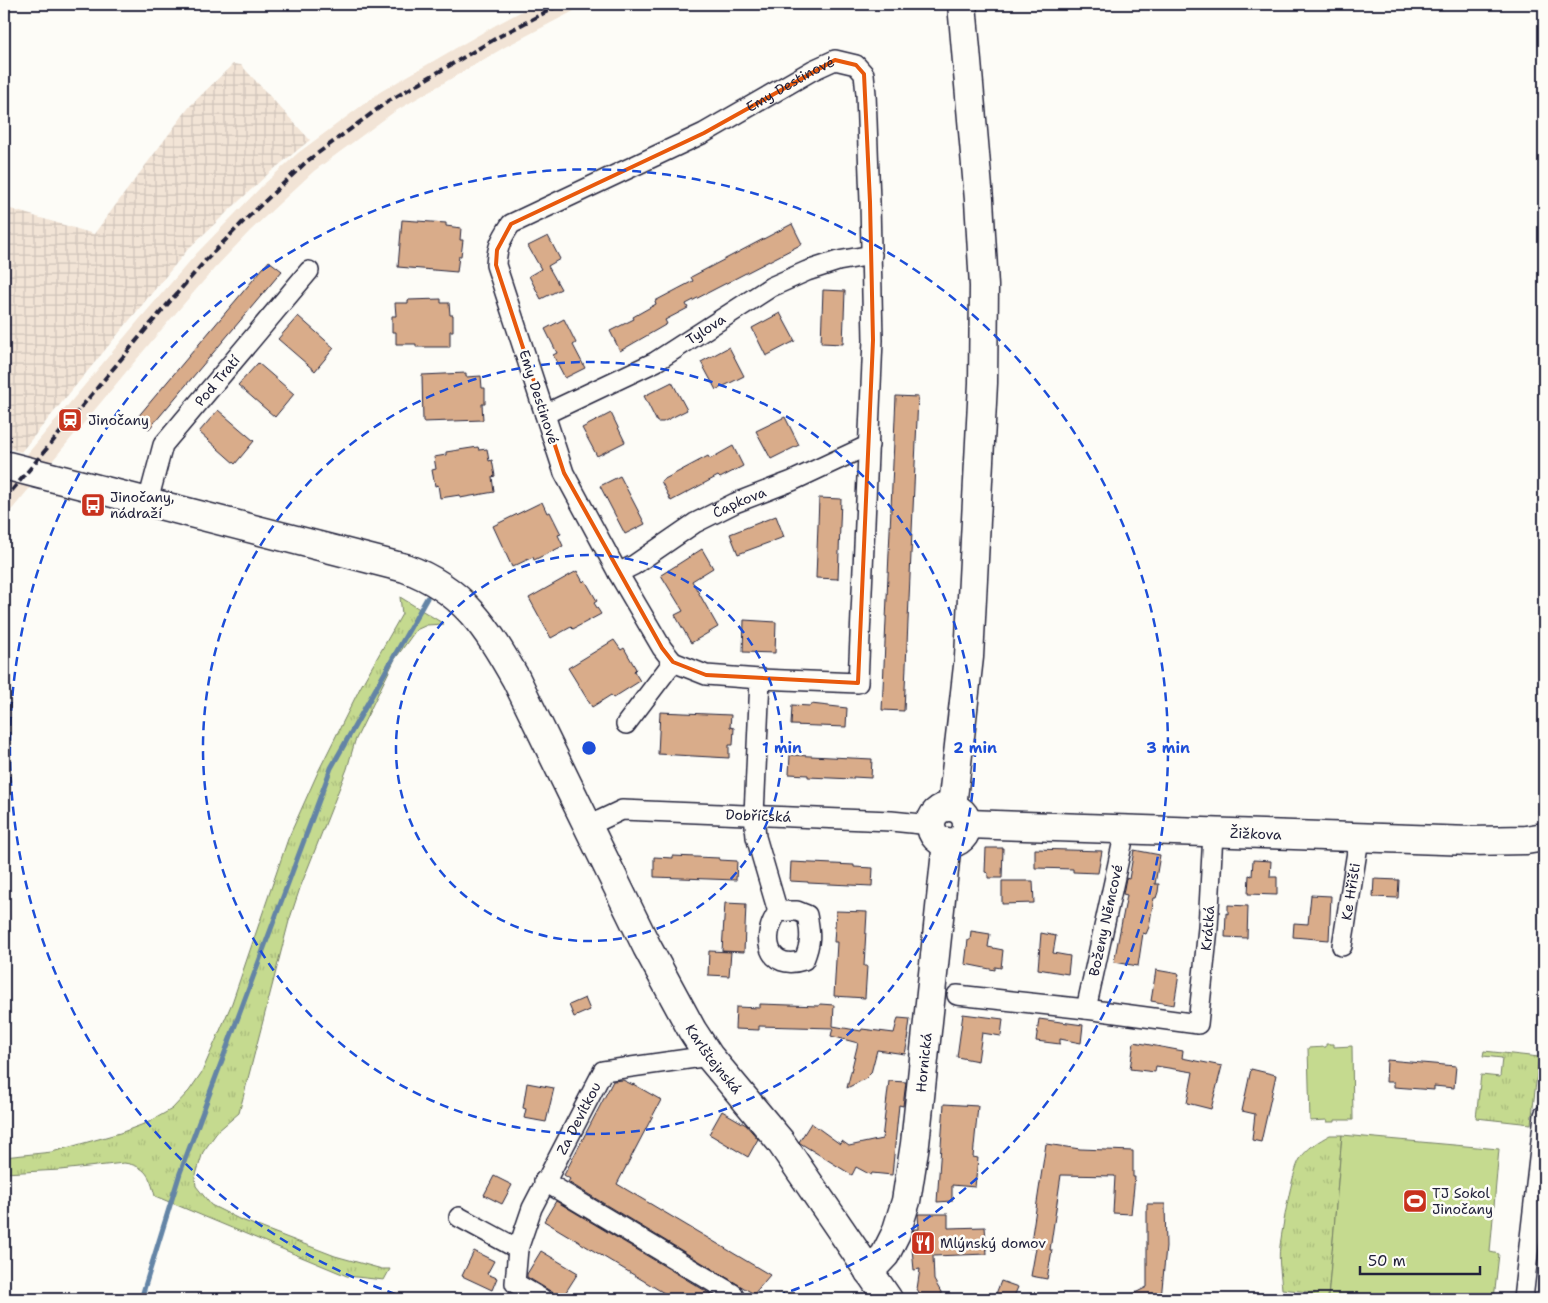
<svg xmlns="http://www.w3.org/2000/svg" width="1548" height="1303" font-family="'Shantell Sans',sans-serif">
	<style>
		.built { fill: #f2e4d6 }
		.industrial { fill: url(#industrial-grid) }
		.grass { fill: url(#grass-tufts); stroke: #747e65 }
		.pitch { fill: #c5da8f; stroke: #747e65 }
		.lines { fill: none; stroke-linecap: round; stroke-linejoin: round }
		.stream { stroke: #6384a6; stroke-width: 5 }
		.building { fill: #d9ac8a; stroke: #22223b }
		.street-casing { stroke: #22223b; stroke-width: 22 }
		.secondary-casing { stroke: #22223b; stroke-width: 31 }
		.street { stroke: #fdfcf7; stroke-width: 19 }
		.secondary { stroke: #fdfcf7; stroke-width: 28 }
		.rail { stroke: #22223b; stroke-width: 4; stroke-dasharray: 8 4; stroke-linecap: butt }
		.marked { fill: none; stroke: #e8590c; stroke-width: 4; stroke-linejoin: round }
		.ring { fill: none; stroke: #1d4ed8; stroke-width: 2.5; stroke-dasharray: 9 6 }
		.labels { text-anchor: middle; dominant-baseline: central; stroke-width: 5; stroke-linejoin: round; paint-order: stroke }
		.street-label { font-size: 14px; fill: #22223b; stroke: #fdfcf7 }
		.poi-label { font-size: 14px; fill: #22223b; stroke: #fdfcf7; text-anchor: start }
		.centre { fill: #1d4ed8; stroke: #fdfcf7; stroke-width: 2.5 }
		.ring-label { font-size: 15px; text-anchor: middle; font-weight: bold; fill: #1d4ed8; stroke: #fdfcf7; stroke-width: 5; stroke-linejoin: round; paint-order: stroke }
	</style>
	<defs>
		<pattern id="industrial-grid" width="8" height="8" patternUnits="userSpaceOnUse" patternTransform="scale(1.25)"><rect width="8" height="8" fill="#f2e4d6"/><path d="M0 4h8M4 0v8" fill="none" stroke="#cfc3b9"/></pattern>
		<pattern id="grass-tufts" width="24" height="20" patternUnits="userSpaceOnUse" patternTransform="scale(1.25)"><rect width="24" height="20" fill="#c5da8f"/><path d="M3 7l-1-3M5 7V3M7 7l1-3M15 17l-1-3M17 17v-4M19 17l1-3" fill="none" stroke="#a9bb7c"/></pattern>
	</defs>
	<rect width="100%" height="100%" fill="#fdfcf7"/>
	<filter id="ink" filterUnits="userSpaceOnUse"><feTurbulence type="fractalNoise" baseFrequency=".02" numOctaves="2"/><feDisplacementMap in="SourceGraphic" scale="10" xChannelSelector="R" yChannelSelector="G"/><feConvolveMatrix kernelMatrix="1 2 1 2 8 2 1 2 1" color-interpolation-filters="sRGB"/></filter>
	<g filter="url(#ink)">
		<path class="built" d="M535,4H587L505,47L394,112L314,171L250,231L214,269L156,336L4,519V482L138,321L197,253L261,187L298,153L380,92L494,26Z"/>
		<path class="industrial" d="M233,64L241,65L310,140L268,174L189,248L21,452L4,447V207L94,234L190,106Z"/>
		<path class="grass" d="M400,597L444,624L427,625L416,630L395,659L355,741L347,769L300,888L289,921L239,1113L218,1131L203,1152L195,1178L196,1186L211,1205L239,1219L335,1256L382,1269H390L384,1280L347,1276L155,1196C150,1176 146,1166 124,1163L60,1170L4,1173V1157L52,1152L120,1133L149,1122L172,1109L189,1091L202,1072L232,1003L288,839L318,772L360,688L402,614Z
			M1484,1051L1539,1057L1531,1124L1476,1118L1481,1075L1500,1077L1502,1058L1483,1056Z
			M1330,1135H1342L1328,1299H1307L1308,1292L1282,1289C1281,1275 1278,1260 1280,1246C1282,1230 1292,1171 1300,1159C1307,1148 1319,1141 1330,1135Z"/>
		<path class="pitch" d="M1326,1044H1334V1047L1352,1046L1353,1120H1335V1122H1327V1120L1310,1121L1308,1048L1326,1047Z
			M1342,1135L1499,1149L1490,1252L1499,1254L1494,1299H1328Z"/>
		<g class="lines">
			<path class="stream" d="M141,1299L180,1173L331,768L427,598"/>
		</g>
		<path class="building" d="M402,220L446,223V226L461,228L460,240H463L461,256H459L457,272L398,267Z
			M792,224L802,244L686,304L688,308L665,320L667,324L620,351L610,331L634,319L633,317L656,304L655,301L693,281L691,277Z
			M548,236L560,259L548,266L561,289L541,299L529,276L541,269L528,246Z
			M269,261L282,271L149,429L136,419Z
			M823,290L845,291L843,344L821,343Z
			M441,299V303H449L450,315H453V331H450V347H416V344H396V332H392V316H396L395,303H408V300Z
			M780,313L795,341L766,356L752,328Z
			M298,316L334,348L315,371L278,339Z
			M564,319L576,343L573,345L585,368L565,378L553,355L557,353L545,329Z
			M729,347L744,376L716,390L701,362Z
			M258,363L294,394L275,417L238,385Z
			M466,373V377L481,376L482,388H485V404H482L483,420L423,422L422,375Z
			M672,382L687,410L663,422H657L644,396Z
			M896,396L918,397L904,711L882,710Z
			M218,410L254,441L235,464L199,432Z
			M611,413L625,442L597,456L582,428Z
			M785,417L799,445L771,459L756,431Z
			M733,446L743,466L720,478L718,476L671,501L661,481L708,456L710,459Z
			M478,447L479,450L487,449L489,461L492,460L495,476L492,477L494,492L460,498V495L440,498L438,485L435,486L432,470L436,469L434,457L446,455V452Z
			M620,476L645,524L625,534L600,486Z
			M819,498L841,499L838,579L816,578Z
			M542,502L547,513L550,512L561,534L558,535L563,546L534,560L533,557L512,567L493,526Z
			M776,516L784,537L738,554L730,534Z
			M702,549L713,568L692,581L718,627L691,643L675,615L683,611L661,575Z
			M577,571L583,582L585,580L597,601L594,603L601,614L573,629L571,627L551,638L529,598Z
			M744,620L776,622L775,653L743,652Z
			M614,640L621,650L624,648L636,669L634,671L640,681L613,698L611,695L592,707L568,668Z
			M811,704L847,708L846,727L791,725L792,705L810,706Z
			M660,712L731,715L730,727L734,728L733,745H729V758L658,754Z
			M790,755L872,759L871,778L853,777V779L808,777V775L789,774Z
			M986,848H1003L1002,878H988V873L985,872Z
			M1035,849L1102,851L1098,873L1073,872V869L1035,868Z
			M1134,850L1160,855L1155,884H1159L1158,892L1156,898H1154L1149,927L1146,934L1143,933L1138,966L1114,962L1127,895L1123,894L1126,878L1129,879Z
			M673,856L719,858V860L737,861L736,880L654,877V857L673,858Z
			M1253,860L1271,861L1270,877H1277V895L1248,894L1249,875L1252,876Z
			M791,862L854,865V867L873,868L872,886L808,883V882L790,881Z
			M1374,879L1399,880L1398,898L1373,897Z
			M1002,881H1033L1034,903L1002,904Z
			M1311,895L1331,896L1329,940L1293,937L1294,923L1308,924Z
			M725,903L746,904L744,952L722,951Z
			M1228,905L1248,906L1247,938L1225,937L1226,913L1228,914Z
			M836,911L867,912L864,966H867L865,998L834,996L837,942H834Z
			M971,931L990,934L988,947L1003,950L1001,968L995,967V970L965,964L968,940H970Z
			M1041,933L1056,936L1053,953L1070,956L1068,974L1038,969Z
			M709,951L731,952L729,976L708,975Z
			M1156,970L1179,974L1174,1005L1151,1001Z
			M585,998L590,1010L574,1017L569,1005Z
			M760,1004L819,1006L820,1004L834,1005L833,1026L861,1031L862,1029L894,1033L898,1018L910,1019L908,1035H909L905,1054L877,1050L871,1073L865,1079L847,1088L858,1043L831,1036L833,1028L759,1026V1030L735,1029L736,1007L760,1008Z
			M963,1014L1003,1019L1001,1036L982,1033L978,1061L957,1057Z
			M1039,1019L1083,1025L1081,1043L1060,1039V1044L1036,1041Z
			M1134,1042L1183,1051L1182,1058L1222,1066L1211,1109L1187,1103L1193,1072L1156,1066L1155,1072L1130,1069Z
			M1387,1060L1456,1066L1454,1088L1434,1086V1090L1394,1087V1082H1386Z
			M1251,1069L1276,1075L1261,1142L1252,1140L1255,1114L1242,1111Z
			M623,1080L633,1085V1084L661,1100L617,1184L770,1275L754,1294L568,1182L570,1179L564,1175L613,1081Z
			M889,1081L906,1082L903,1106L899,1105L892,1175L872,1173L871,1175L856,1167L852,1175L800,1143L799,1142L811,1123L840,1144L842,1141L849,1146L882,1139Z
			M527,1083L554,1088L546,1122L524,1118L526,1109L523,1108Z
			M944,1104L978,1106L973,1157L978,1158L975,1187L952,1185V1201L937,1202Z
			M722,1111L746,1125L758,1139L748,1157L709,1134Z
			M1046,1144L1080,1149L1133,1151V1177H1135L1131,1214L1113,1213L1115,1176L1061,1175L1050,1250H1052L1047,1279L1031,1276L1036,1248H1030Z
			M494,1176L512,1185L502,1204L484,1195Z
			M556,1201L719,1299H674L544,1221Z
			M1147,1204H1165L1166,1247L1161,1299H1123L1147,1287Z
			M918,1214H948V1228L985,1227L987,1254L933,1256L934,1280L945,1299H923L917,1289L920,1269L914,1270L911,1238L914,1229H919Z
			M474,1251L494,1261L487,1274L497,1278L492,1290L462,1276Z
			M541,1251L578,1273L562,1298L527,1277V1274Z
			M1001,1281L1018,1287L1013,1299H994Z"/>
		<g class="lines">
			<defs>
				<g id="street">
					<path id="s1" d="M545,414L655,362L771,287L807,271L838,261L872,255"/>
					<path id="s2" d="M148,501L163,445L309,271"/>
					<path id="s3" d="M618,573L634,565L695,523L735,503L792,481L869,445"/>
					<path id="s4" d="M673,662L662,648L618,573L564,473L496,265C497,247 501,239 511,224L704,133L813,70L835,60L856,65L864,74L866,94L870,202L873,340L858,683L760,679"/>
					<path d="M626,724L673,662L706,675L760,679L754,815L756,837L778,912"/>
					<path id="s5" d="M588,826L622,810L891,821L931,825"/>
					<path d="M789,911H797L807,915C811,934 811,943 804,960C767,972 760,936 778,912Z"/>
					<path id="s6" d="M1342,946L1359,839"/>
					<path id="s7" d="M957,995L1086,1009L1198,1024L1208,928L1213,833"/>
					<path id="s8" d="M1086,1009L1122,845V830"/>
					<path d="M544,1181L733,1294L730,1299"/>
					<path d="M459,1217L518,1249"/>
					<path id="s9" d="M542,1299L515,1283L518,1249L532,1208L603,1071L709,1056"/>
					<path d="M1523,1299L1544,1115"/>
				</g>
				<g id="secondary">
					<path id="s10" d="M4,465L405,568C463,589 487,628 516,679L647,947L692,1030L709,1056L780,1141L888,1299"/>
					<path d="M952,807L969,657L983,383L984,286L979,200L962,4"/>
					<circle cx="949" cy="825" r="18"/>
					<path id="s11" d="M968,824L1471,841L1526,840L1544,837"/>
					<path id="s12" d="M869,1272L885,1255L896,1233L906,1201L915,1144L947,842"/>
				</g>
			</defs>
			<use href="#street" class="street-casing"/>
			<use href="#secondary" class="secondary-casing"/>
			<use href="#street" class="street"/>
			<use href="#secondary" class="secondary"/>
			<path class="rail" d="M4,500L147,328L205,261L242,223L306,162L387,102L500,36L561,4"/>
		</g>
	</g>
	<path class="marked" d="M835,60L856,65L864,74L870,202L873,340L858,683L706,675L673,662L662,648L564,473L496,265L497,250L511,224L704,133Z"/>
	<g class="ring">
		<circle cx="589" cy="748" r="193"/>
		<circle cx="589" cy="748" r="386"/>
		<path d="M410 1299A579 579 0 1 1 768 1299"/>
	</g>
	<defs>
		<symbol id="station-square" viewBox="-11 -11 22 22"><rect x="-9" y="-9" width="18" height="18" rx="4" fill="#c8321e" stroke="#fdfcf7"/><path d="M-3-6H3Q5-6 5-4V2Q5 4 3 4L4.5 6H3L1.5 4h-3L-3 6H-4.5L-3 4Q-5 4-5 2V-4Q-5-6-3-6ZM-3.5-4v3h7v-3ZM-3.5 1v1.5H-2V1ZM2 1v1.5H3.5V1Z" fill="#fff"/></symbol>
		<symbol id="bus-square" viewBox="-11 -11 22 22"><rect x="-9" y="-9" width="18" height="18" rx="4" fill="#c8321e" stroke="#fdfcf7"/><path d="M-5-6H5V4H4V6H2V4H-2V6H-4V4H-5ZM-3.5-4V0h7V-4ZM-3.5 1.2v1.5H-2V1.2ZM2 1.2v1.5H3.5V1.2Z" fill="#fff"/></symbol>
		<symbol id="stadium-square" viewBox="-11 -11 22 22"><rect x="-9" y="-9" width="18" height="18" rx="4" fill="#c8321e" stroke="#fdfcf7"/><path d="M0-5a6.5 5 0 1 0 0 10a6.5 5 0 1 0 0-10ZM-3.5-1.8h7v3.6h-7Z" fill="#fff"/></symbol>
		<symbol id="restaurant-square" viewBox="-11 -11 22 22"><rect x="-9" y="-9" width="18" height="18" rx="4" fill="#c8321e" stroke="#fdfcf7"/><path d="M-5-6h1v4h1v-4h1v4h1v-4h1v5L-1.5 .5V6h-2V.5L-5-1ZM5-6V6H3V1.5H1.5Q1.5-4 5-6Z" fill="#fff"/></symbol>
	</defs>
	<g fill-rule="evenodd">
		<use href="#station-square" x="56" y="406" width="28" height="28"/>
		<use href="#bus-square" x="79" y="491" width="28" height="28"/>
		<use href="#stadium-square" x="1401" y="1187" width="28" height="28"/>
		<use href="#restaurant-square" x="909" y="1229" width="28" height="28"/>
	</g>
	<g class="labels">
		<g class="street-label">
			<text stroke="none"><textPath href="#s4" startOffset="794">Emy Destinové</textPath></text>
			<text stroke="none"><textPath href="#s1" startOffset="182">Tylova</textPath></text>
			<text stroke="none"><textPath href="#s2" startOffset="142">Pod Tratí</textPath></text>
			<text transform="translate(539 397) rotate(72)">Emy Destinové</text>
			<text stroke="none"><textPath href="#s3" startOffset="141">Čapkova</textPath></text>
			<text stroke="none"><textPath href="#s5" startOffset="174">Dobříčská</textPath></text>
			<text stroke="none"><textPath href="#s11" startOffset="288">Žižkova</textPath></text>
			<text stroke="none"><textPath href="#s6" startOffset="55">Ke Hřišti</textPath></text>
			<text stroke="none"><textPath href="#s8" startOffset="91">Boženy Němcové</textPath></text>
			<text stroke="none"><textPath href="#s7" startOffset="339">Krátká</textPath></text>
			<text stroke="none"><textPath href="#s10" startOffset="1004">Karlštejnská</textPath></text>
			<text stroke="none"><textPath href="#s12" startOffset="221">Hornická</textPath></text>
			<text stroke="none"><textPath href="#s9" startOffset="210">Za Devítkou</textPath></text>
		</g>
		<g class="poi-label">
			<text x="88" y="420">Jinočany</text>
			<text x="110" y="497">Jinočany,<tspan x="110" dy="16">nádraží</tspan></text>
			<text x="1432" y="1193">TJ Sokol<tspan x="1432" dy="16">Jinočany</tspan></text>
			<text x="940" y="1243">Mlýnský domov</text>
		</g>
	</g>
	<circle cx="589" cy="748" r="8" class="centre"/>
	<g class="ring-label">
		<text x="782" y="753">1 min</text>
		<text x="975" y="753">2 min</text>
		<text x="1168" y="753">3 min</text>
	</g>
	<rect width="1548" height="1303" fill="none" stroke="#fdfcf7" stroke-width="20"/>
	<rect x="10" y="10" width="1528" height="1283" fill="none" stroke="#22223b" stroke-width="2" filter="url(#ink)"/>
	<path d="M1360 1266v8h120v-8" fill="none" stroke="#22223b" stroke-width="2.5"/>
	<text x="1368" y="1266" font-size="15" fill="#22223b" stroke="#fdfcf7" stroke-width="4" paint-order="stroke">50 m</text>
</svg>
